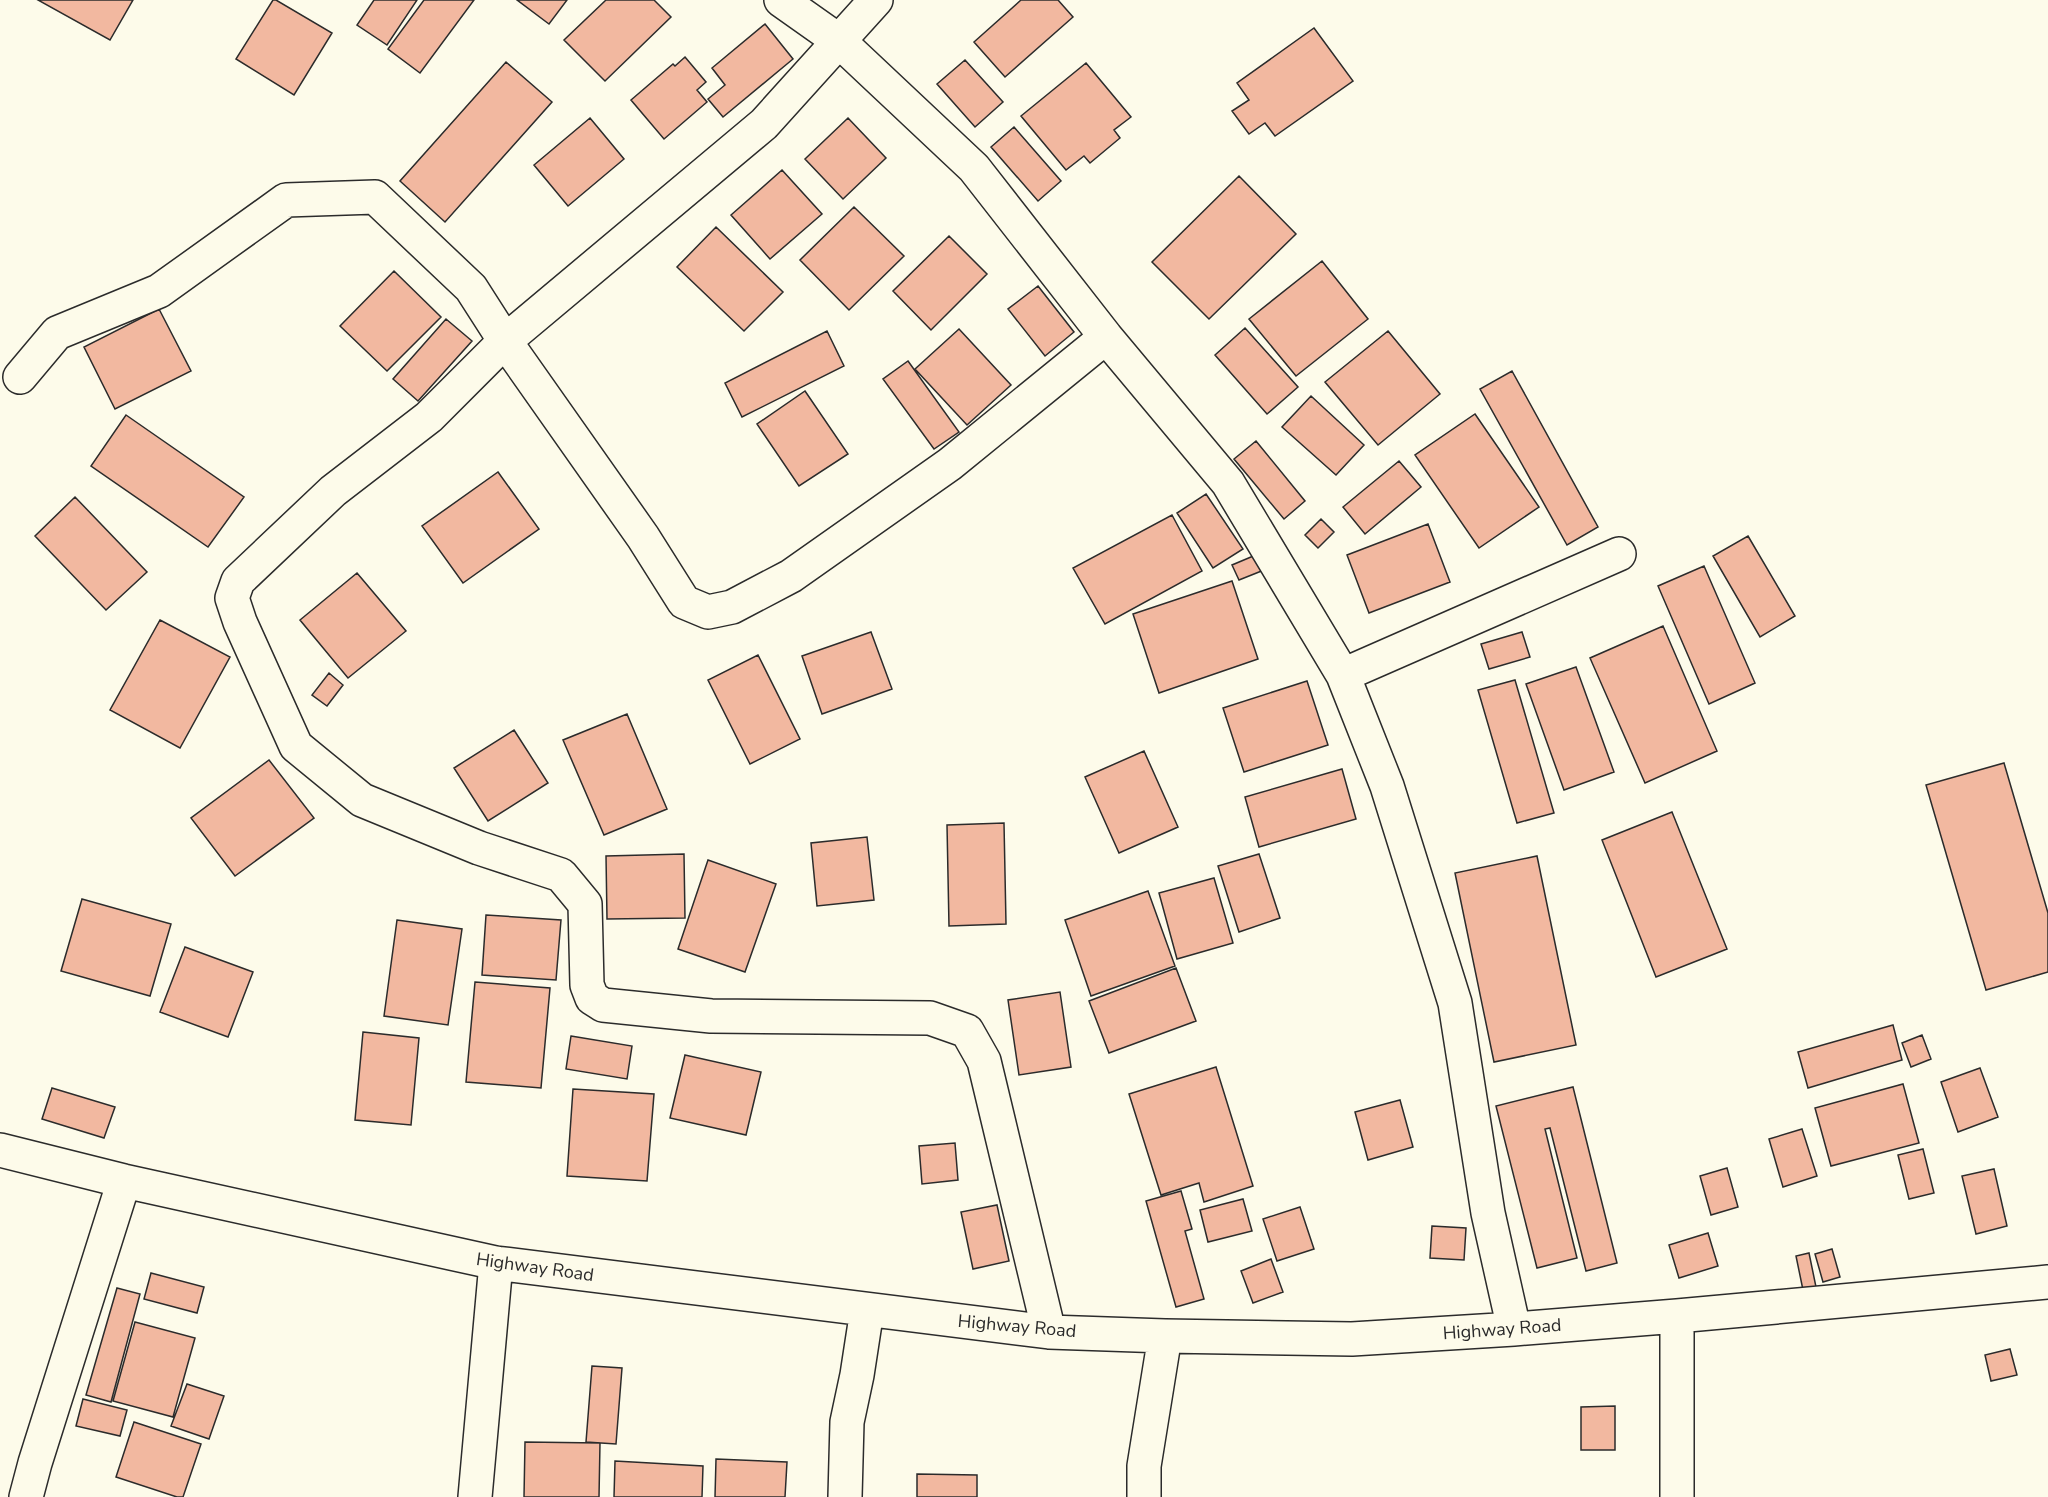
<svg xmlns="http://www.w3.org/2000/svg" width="2048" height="1497" font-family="'Nunito Sans',sans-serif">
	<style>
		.building { fill: #f2b8a0; stroke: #2b2b2b; stroke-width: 1.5 }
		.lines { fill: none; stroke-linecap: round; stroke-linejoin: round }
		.minor-casing { stroke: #2b2b2b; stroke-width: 36 }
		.minor { stroke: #fdfbea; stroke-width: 33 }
		.labels { text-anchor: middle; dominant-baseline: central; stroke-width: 4.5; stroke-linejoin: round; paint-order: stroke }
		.street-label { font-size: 18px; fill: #2b2b2b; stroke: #fdfbea }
	</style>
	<rect width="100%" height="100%" fill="#fdfbea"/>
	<path class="building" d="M38,0H133L110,40Z
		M273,0H276L332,33L294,95L236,59Z
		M374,0H417L387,45L357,25Z
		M424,0H474L420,73L388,49Z
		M517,0H567L549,24Z
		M606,0H654L671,17L605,81L564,40Z
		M1021,0H1058L1073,17L1005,77L974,42Z
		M765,24L793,59L723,117L708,99L725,85L712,68Z
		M1314,28L1353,81L1275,136L1265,123L1249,134L1232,111L1249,100L1237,83Z
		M685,57L706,82L697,90L707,102L664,139L631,100L673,64L675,66Z
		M965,60L1003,102L975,127L937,84Z
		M506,62L552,102L445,222L400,181Z
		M1086,63L1131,117L1114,130L1120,138L1090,163L1084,156L1066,170L1021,116Z
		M590,118L624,159L568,206L534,165Z
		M848,118L886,158L843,199L805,159Z
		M1014,127L1061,181L1038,201L991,147Z
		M782,170L822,214L770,259L731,215Z
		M1239,176L1296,234L1209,319L1152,262Z
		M854,207L904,256L849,310L800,260Z
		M716,227L783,292L744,331L677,267Z
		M949,236L987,274L931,330L893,291Z
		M1322,261L1368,319L1296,376L1249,319Z
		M394,271L441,317L387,371L340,326Z
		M1038,286L1074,332L1045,356L1008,309Z
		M159,309L191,371L115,409L84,347Z
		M446,319L472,341L418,401L393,379Z
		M1245,328L1298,387L1267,414L1215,355Z
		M959,329L1011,385L967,425L915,369Z
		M827,331L844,366L742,417L725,383Z
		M1388,331L1440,394L1378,445L1325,382Z
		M908,361L959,432L934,449L883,379Z
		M1512,371L1598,527L1567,545L1480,389Z
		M805,391L848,454L799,486L757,424Z
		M1311,396L1364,445L1336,475L1282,427Z
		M1475,414L1539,507L1479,548L1415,455Z
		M126,415L244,497L208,547L91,466Z
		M1256,441L1305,501L1284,519L1234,459Z
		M1399,461L1421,487L1365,534L1343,507Z
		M498,472L539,529L463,583L422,526Z
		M1206,494L1243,549L1213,568L1177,513Z
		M75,497L147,572L106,610L35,536Z
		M1172,515L1202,571L1105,624L1073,568Z
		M1321,519L1334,532L1318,548L1305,535Z
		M1428,524L1450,582L1369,613L1347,555Z
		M1748,536L1795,616L1760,637L1713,556Z
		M1258,554L1264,570L1239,580L1232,565Z
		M1704,566L1755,683L1709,704L1658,586Z
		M357,573L406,631L348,678L300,620Z
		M1232,581L1258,659L1159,693L1133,614Z
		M160,620L230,657L180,748L110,710Z
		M1663,626L1717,751L1645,783L1590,658Z
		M871,632L892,689L822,714L802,656Z
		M1522,632L1530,657L1489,669L1481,644Z
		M758,655L800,739L750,764L708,680Z
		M1576,667L1614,772L1564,790L1526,684Z
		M329,673L343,685L327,706L312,695Z
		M1515,680L1554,813L1517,823L1478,690Z
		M1307,681L1328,745L1244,772L1223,708Z
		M627,714L667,809L604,835L563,740Z
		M514,730L548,783L488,821L454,768Z
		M1144,751L1178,827L1119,853L1085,777Z
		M269,760L314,818L235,876L191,818Z
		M2004,763L2048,913V972L1986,990L1926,785Z
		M1342,769L1356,819L1259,847L1245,797Z
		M1672,812L1727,949L1656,977L1602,840Z
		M1004,823L1006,924L949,926L947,825Z
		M867,837L874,900L817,906L811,843Z
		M684,854L685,918L607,919L606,856Z
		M1259,854L1280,918L1239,932L1218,866Z
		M1537,856L1576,1045L1494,1062L1455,873Z
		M708,860L776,884L745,972L678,949Z
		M1214,878L1233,943L1177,959L1159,893Z
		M1148,891L1175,966L1091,996L1065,920Z
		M82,899L171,924L150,996L61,971Z
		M486,915L561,920L556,980L482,975Z
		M397,920L462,929L448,1025L384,1016Z
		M185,947L253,972L228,1037L160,1012Z
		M1176,968L1196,1021L1109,1053L1089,1001Z
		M475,982L550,988L541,1088L466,1082Z
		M1060,992L1071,1067L1019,1075L1008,1000Z
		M1893,1025L1902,1060L1808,1088L1798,1052Z
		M363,1032L419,1038L411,1125L355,1120Z
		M1922,1035L1931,1059L1911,1067L1902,1043Z
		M571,1036L632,1046L627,1079L566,1069Z
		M685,1055L761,1072L746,1135L670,1118Z
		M1216,1067L1253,1186L1204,1202L1199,1183L1161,1195L1129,1094Z
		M1980,1068L1998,1117L1958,1132L1941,1082Z
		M1903,1084L1919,1143L1831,1166L1815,1108Z
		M1573,1087L1617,1263L1586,1271L1550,1128L1545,1129L1577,1258L1537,1268L1496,1106Z
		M52,1088L115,1107L104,1138L42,1119Z
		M573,1089L654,1094L647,1181L567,1176Z
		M1400,1100L1413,1147L1368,1160L1355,1112Z
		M1802,1129L1817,1176L1783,1187L1769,1139Z
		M955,1143L958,1180L922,1184L919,1146Z
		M1923,1149L1934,1193L1909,1199L1898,1155Z
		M1727,1168L1738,1207L1711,1215L1700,1176Z
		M1994,1169L2007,1226L1976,1234L1962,1176Z
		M1181,1191L1192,1229L1185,1231L1204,1299L1176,1307L1146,1201Z
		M1243,1199L1252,1231L1208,1242L1200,1210Z
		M997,1205L1009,1261L973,1269L961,1212Z
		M1300,1207L1314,1249L1277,1261L1263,1219Z
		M1432,1226L1466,1228L1464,1260L1430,1258Z
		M1708,1233L1718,1266L1679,1278L1669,1245Z
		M1832,1249L1840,1277L1823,1282L1815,1254Z
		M1809,1253L1816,1287L1803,1290L1796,1256Z
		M1271,1259L1283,1292L1253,1303L1241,1271Z
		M151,1273L204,1287L197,1313L144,1299Z
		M117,1288L140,1294L111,1402L86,1395Z
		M135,1322L195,1338L173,1417L113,1401Z
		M2010,1349L2017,1375L1991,1381L1985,1355Z
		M592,1366L622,1368L616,1444L586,1442Z
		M187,1384L224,1396L209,1439L171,1426Z
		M83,1399L127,1410L120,1436L76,1426Z
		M1615,1406V1450H1581V1407Z
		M134,1422L201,1444L183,1497H177L116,1477Z
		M525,1442L600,1443L599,1497H524Z
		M716,1459L787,1462L785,1497H715Z
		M615,1461L703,1466L702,1497H614Z
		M917,1474L977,1475V1497H917Z"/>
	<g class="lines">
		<defs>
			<path id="minor" d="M781,0L839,41L974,168L1106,337L1228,483L1343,675L1387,786L1455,1003L1488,1213L1514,1329
				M876,0L764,124L505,341L429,417L333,491L238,581L232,598L240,622L296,746L362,800L479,848L561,875L585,904L587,985L592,998L603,1005L711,1016L930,1018L967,1031L984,1061L1049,1332
				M20,377L57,333L159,291L286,200L375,197L471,288L505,341L643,537L684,602L708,612L732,607L791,576L950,464L1106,337
				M1343,675L1619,554
				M0,1150L124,1181L496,1263L1049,1332L1165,1336L1352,1339L1514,1329L1677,1316L2048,1282
				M1677,1316V1497
				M26,1497L35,1463L124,1181
				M475,1497L496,1263
				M845,1497L847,1422L857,1375L867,1310
				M1144,1497V1466L1165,1336"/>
		</defs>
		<use href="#minor" class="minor-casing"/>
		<use href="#minor" class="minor"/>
	</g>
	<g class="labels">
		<g class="street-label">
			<text transform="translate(535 1267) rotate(8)">Highway Road</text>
			<text transform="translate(1017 1326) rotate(5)">Highway Road</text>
			<text transform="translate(1502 1329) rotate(-4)">Highway Road</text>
		</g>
	</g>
</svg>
